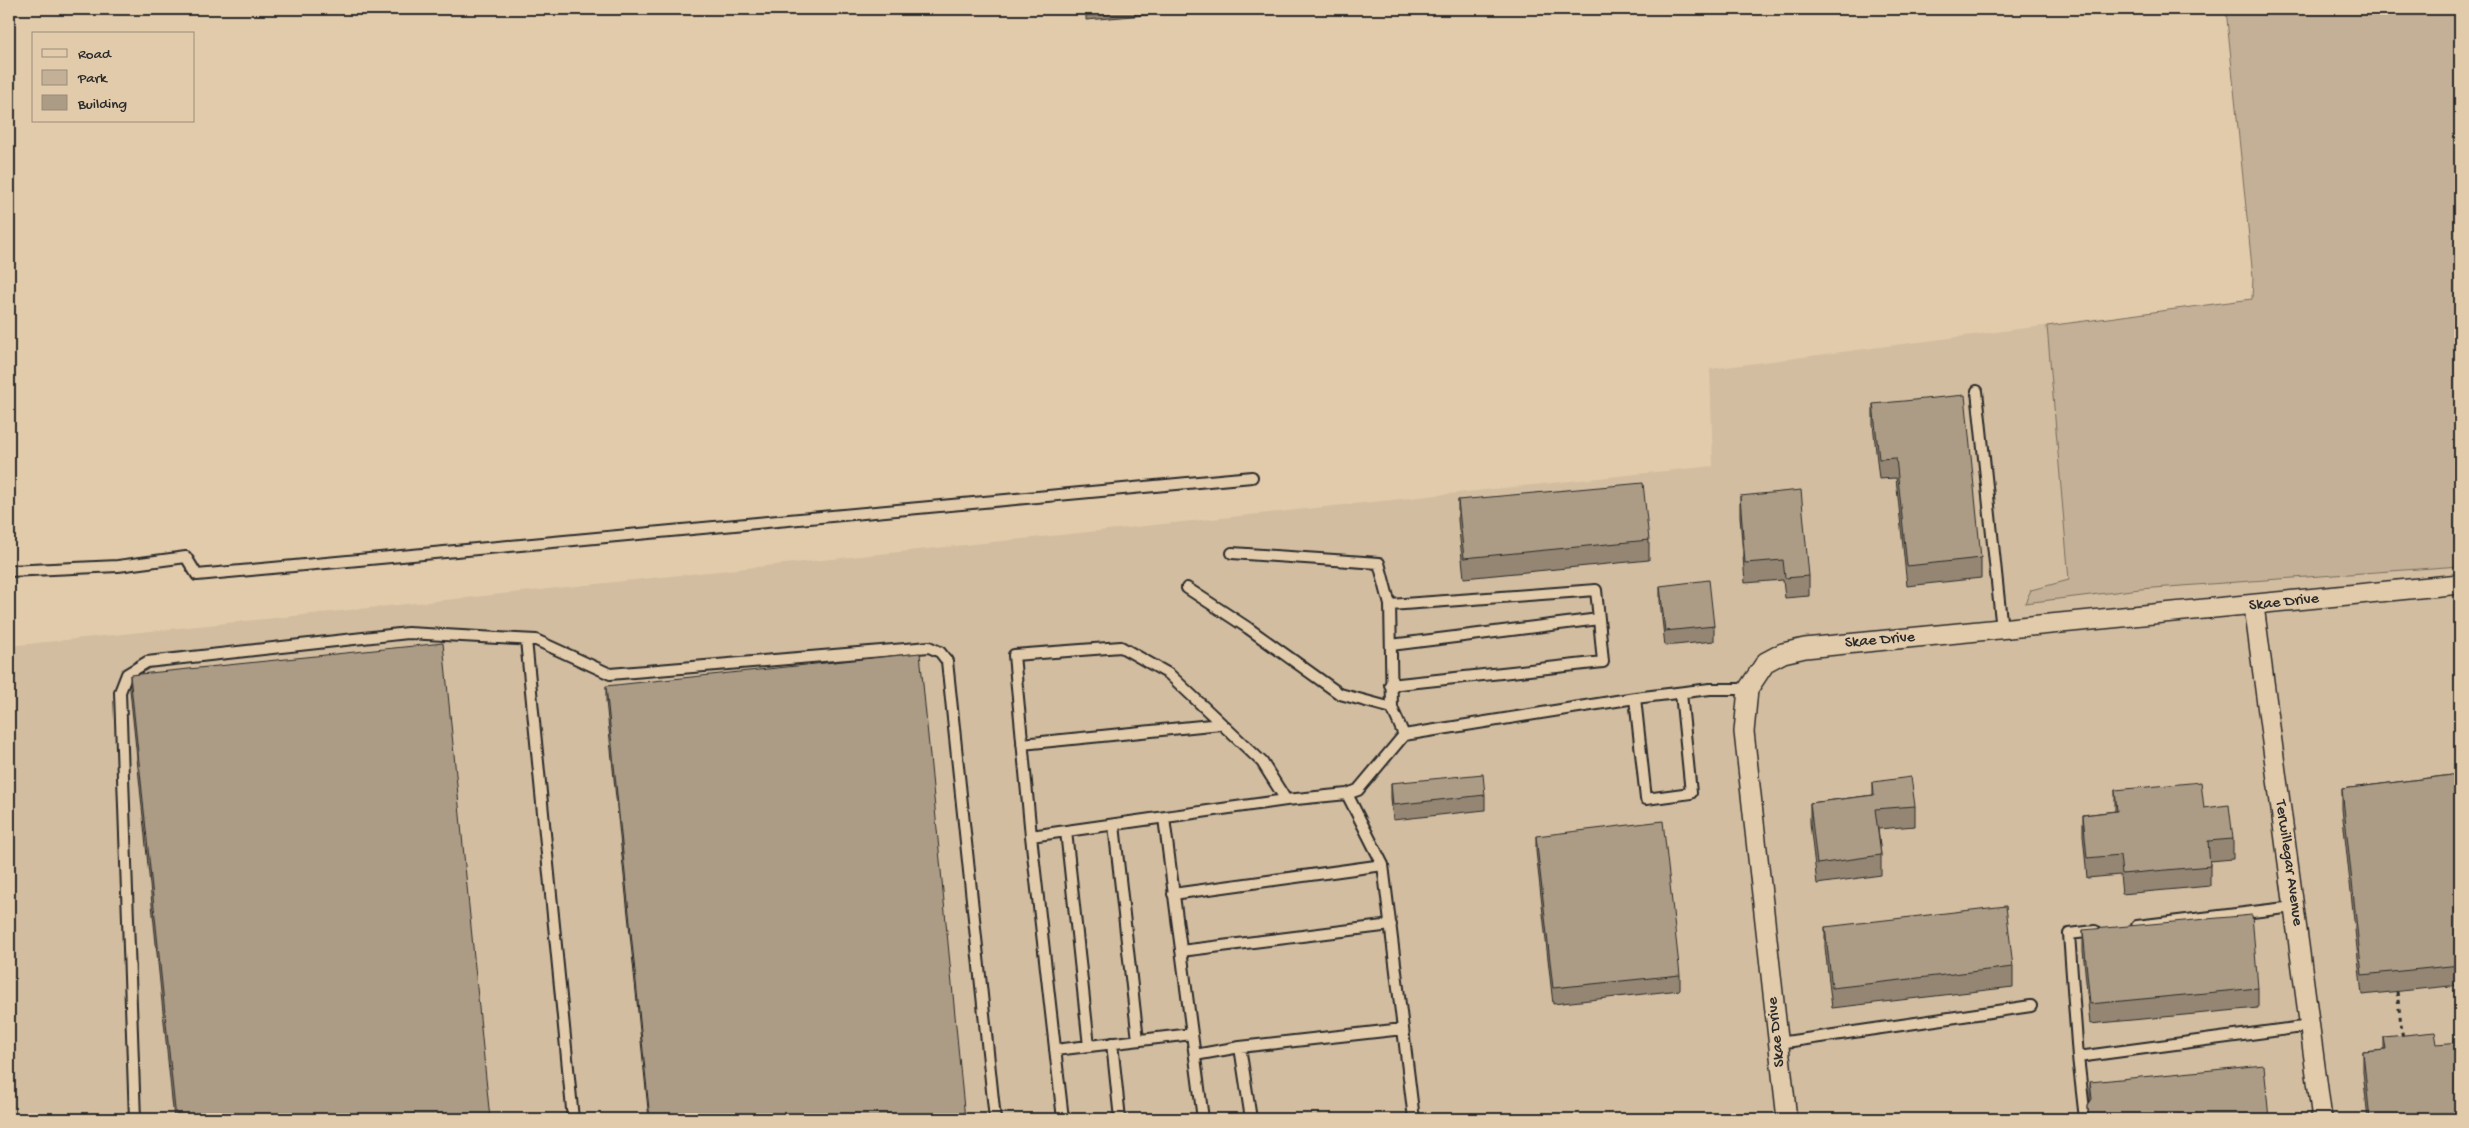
<svg xmlns="http://www.w3.org/2000/svg" width="2469" height="1128" font-family="'Gochi Hand',sans-serif">
	<style>
		.built { fill: #d2bda0 }
		.green { fill: #c4b096; stroke: #786e60 }
		.lines { fill: none; stroke-linecap: round; stroke-linejoin: round }
		.lane-casing { stroke: #2b2b2b; stroke-width: 14 }
		.street-casing { stroke: #2b2b2b; stroke-width: 22 }
		.path { stroke: #2b2b2b; stroke-width: 3; stroke-dasharray: 4 4; stroke-linecap: butt }
		.lane { stroke: #e2cbab; stroke-width: 10 }
		.street { stroke: #e2cbab; stroke-width: 19 }
		.wall { fill: #948672; stroke: #2b2b2b }
		.building { fill: #ac9c85; stroke: #2b2b2b }
		.labels { text-anchor: middle; dominant-baseline: central; stroke-width: 5; stroke-linejoin: round; paint-order: stroke }
		.street-label { font-size: 16px; fill: #2b2b2b; stroke: #e2cbab }
	</style>
	<rect width="100%" height="100%" fill="#e2cbab"/>
	<filter id="ink" filterUnits="userSpaceOnUse"><feTurbulence type="fractalNoise" baseFrequency=".02" numOctaves="2"/><feDisplacementMap in="SourceGraphic" scale="10" xChannelSelector="R" yChannelSelector="G"/><feConvolveMatrix kernelMatrix="1 2 1 2 8 2 1 2 1" color-interpolation-filters="sRGB"/></filter>
	<g filter="url(#ink)">
		<path class="built" d="M2460,277V1119H9V646L1713,466L1710,369L2236,301Z"/>
		<path class="green" d="M2226,9H2460V566L2140,589L2025,603L2031,590L2069,580L2047,326L2252,299L2253,277Z"/>
		<g class="lines">
			<defs>
				<path id="lane" d="M1977,391L2002,630
					M1232,553L1379,563L1390,605L1392,708L1404,735L1635,698
					M9,571L118,566L186,557L197,575L1252,477
					M1187,588L1248,628L1340,694L1392,708
					M1390,605L1596,590L1599,619
					M526,640L573,1119
					M1390,685L1603,662L1599,619L1391,645
					M1681,693L1691,793L1646,799L1635,698L1710,689H1748
					M1022,744L1221,724
					M1347,794L1383,865L1414,1119
					M1164,818L1203,1119
					M1114,825L1138,1040
					M1066,831L1089,1046
					M1031,836L1014,655L1121,647L1169,674L1262,762L1286,800
					M1173,894L1383,865
					M2137,926L2294,907
					M1181,951L1391,925
					M1112,1043L1120,1119
					M1779,1043L2031,1006
					M1240,1047L1251,1119
					M1055,1050L1192,1034
					M1195,1055L1240,1047L1403,1029
					M2078,1057L2069,934L2095,931
					M135,1119L120,692L127,674L147,662L408,633L536,640L610,674L929,647L940,652L947,661L995,1119
					M1063,1119L1031,836L1286,800L1347,794L1358,790L1404,735
					M2085,1119L2078,1057L2310,1026"/>
				<path id="street" d="M2254,606L2322,1119
					M1787,1119L1744,732L1748,689L1766,662L1783,653L1805,648L2460,584"/>
			</defs>
			<use href="#lane" class="lane-casing"/>
			<use href="#street" class="street-casing"/>
			<path class="path" d="M2397,992L2403,1040"/>
			<use href="#lane" class="lane"/>
			<use href="#street" class="street"/>
		</g>
		<path class="wall" d="M1086,9H1203V10L1086,20Z
			M1873,404L1981,558V578L1907,586L1896,478L1879,479L1873,424Z
			M1740,496L1809,576V596L1785,598L1783,580L1745,583L1740,516Z
			M1458,500L1649,540V560L1464,578L1458,520Z
			M1660,586L1714,626V641L1665,646L1660,601Z
			M130,675L490,1119H174L130,690Z
			M606,686L965,1119H649L606,701Z
			M2460,774V985L2362,995L2342,809V789Z
			M1873,782L1915,806V826L1878,829L1881,855V875L1817,884L1810,823V803L1873,795Z
			M1391,783L1485,795V810L1393,820L1391,798Z
			M2115,790L2204,808L2233,839V859L2210,861V886L2122,894L2120,875L2087,878L2083,835V815L2115,811Z
			M1536,836L1680,975V990L1553,1004L1536,851Z
			M1825,927L2013,967V987L1832,1008L1825,947Z
			M2083,930L2258,988V1008L2090,1024L2083,950Z
			M2384,1037L2437,1044L2460,1119H2368L2363,1072V1052L2384,1050Z
			M2090,1082L2269,1119H2088V1105L2090,1102Z"/>
		<path class="building" d="M1965,395L1981,558L1907,566L1896,458L1879,459L1873,404Z
			M1643,483L1649,540L1464,558L1458,500Z
			M1801,490L1809,576L1785,578L1783,560L1745,563L1740,496Z
			M1709,580L1714,626L1665,631L1660,586Z
			M443,643L490,1119H176L130,675Z
			M920,653L965,1119H650L606,686Z
			M1483,774L1485,795L1393,805L1391,783Z
			M2460,774V965L2362,975L2342,789Z
			M1911,777L1915,806L1875,809L1881,855L1817,864L1810,803L1874,795L1873,782Z
			M2201,782L2204,808L2229,805L2233,839L2208,841L2210,866L2122,874L2120,855L2087,858L2083,815L2117,811L2115,790Z
			M1663,821L1680,975L1553,988L1536,836Z
			M2006,906L2013,967L1832,988L1825,927Z
			M2252,915L2258,988L2090,1004L2083,930Z
			M2435,1032L2437,1044L2460,1042V1119H2370L2363,1052L2386,1050L2384,1037Z
			M2264,1065L2269,1119H2089L2088,1105L2092,1099L2090,1082Z"/>
	</g>
	<g class="labels">
		<g class="street-label">
			<text transform="translate(2284 603) rotate(-6)">Skae Drive</text>
			<text transform="translate(1880 641) rotate(-5)">Skae Drive</text>
			<text transform="translate(2288 863) rotate(82)">Terwillegar Avenue</text>
			<text transform="translate(1777 1032) rotate(-96)">Skae Drive</text>
		</g>
	</g>
	<rect width="2469" height="1128" fill="none" stroke="#e2cbab" stroke-width="30"/>
	<rect x="15" y="15" width="2439" height="1098" fill="none" stroke="#2b2b2b" stroke-width="2" filter="url(#ink)"/>
	<rect x="32" y="32" width="162" height="90" fill="#e2cbab" stroke="#998b78"/>
	<rect x="42" y="49" width="25" height="8" fill="#e2cbab" stroke="#998b78"/>
	<text x="78" y="58" font-size="15" fill="#2b2b2b">Road</text>
	<rect x="42" y="70" width="25" height="15" fill="#c4b096" stroke="#998b78"/>
	<text x="78" y="82" font-size="15" fill="#2b2b2b">Park</text>
	<rect x="42" y="95" width="25" height="15" fill="#ac9c85" stroke="#998b78"/>
	<text x="78" y="108" font-size="15" fill="#2b2b2b">Building</text>
</svg>
